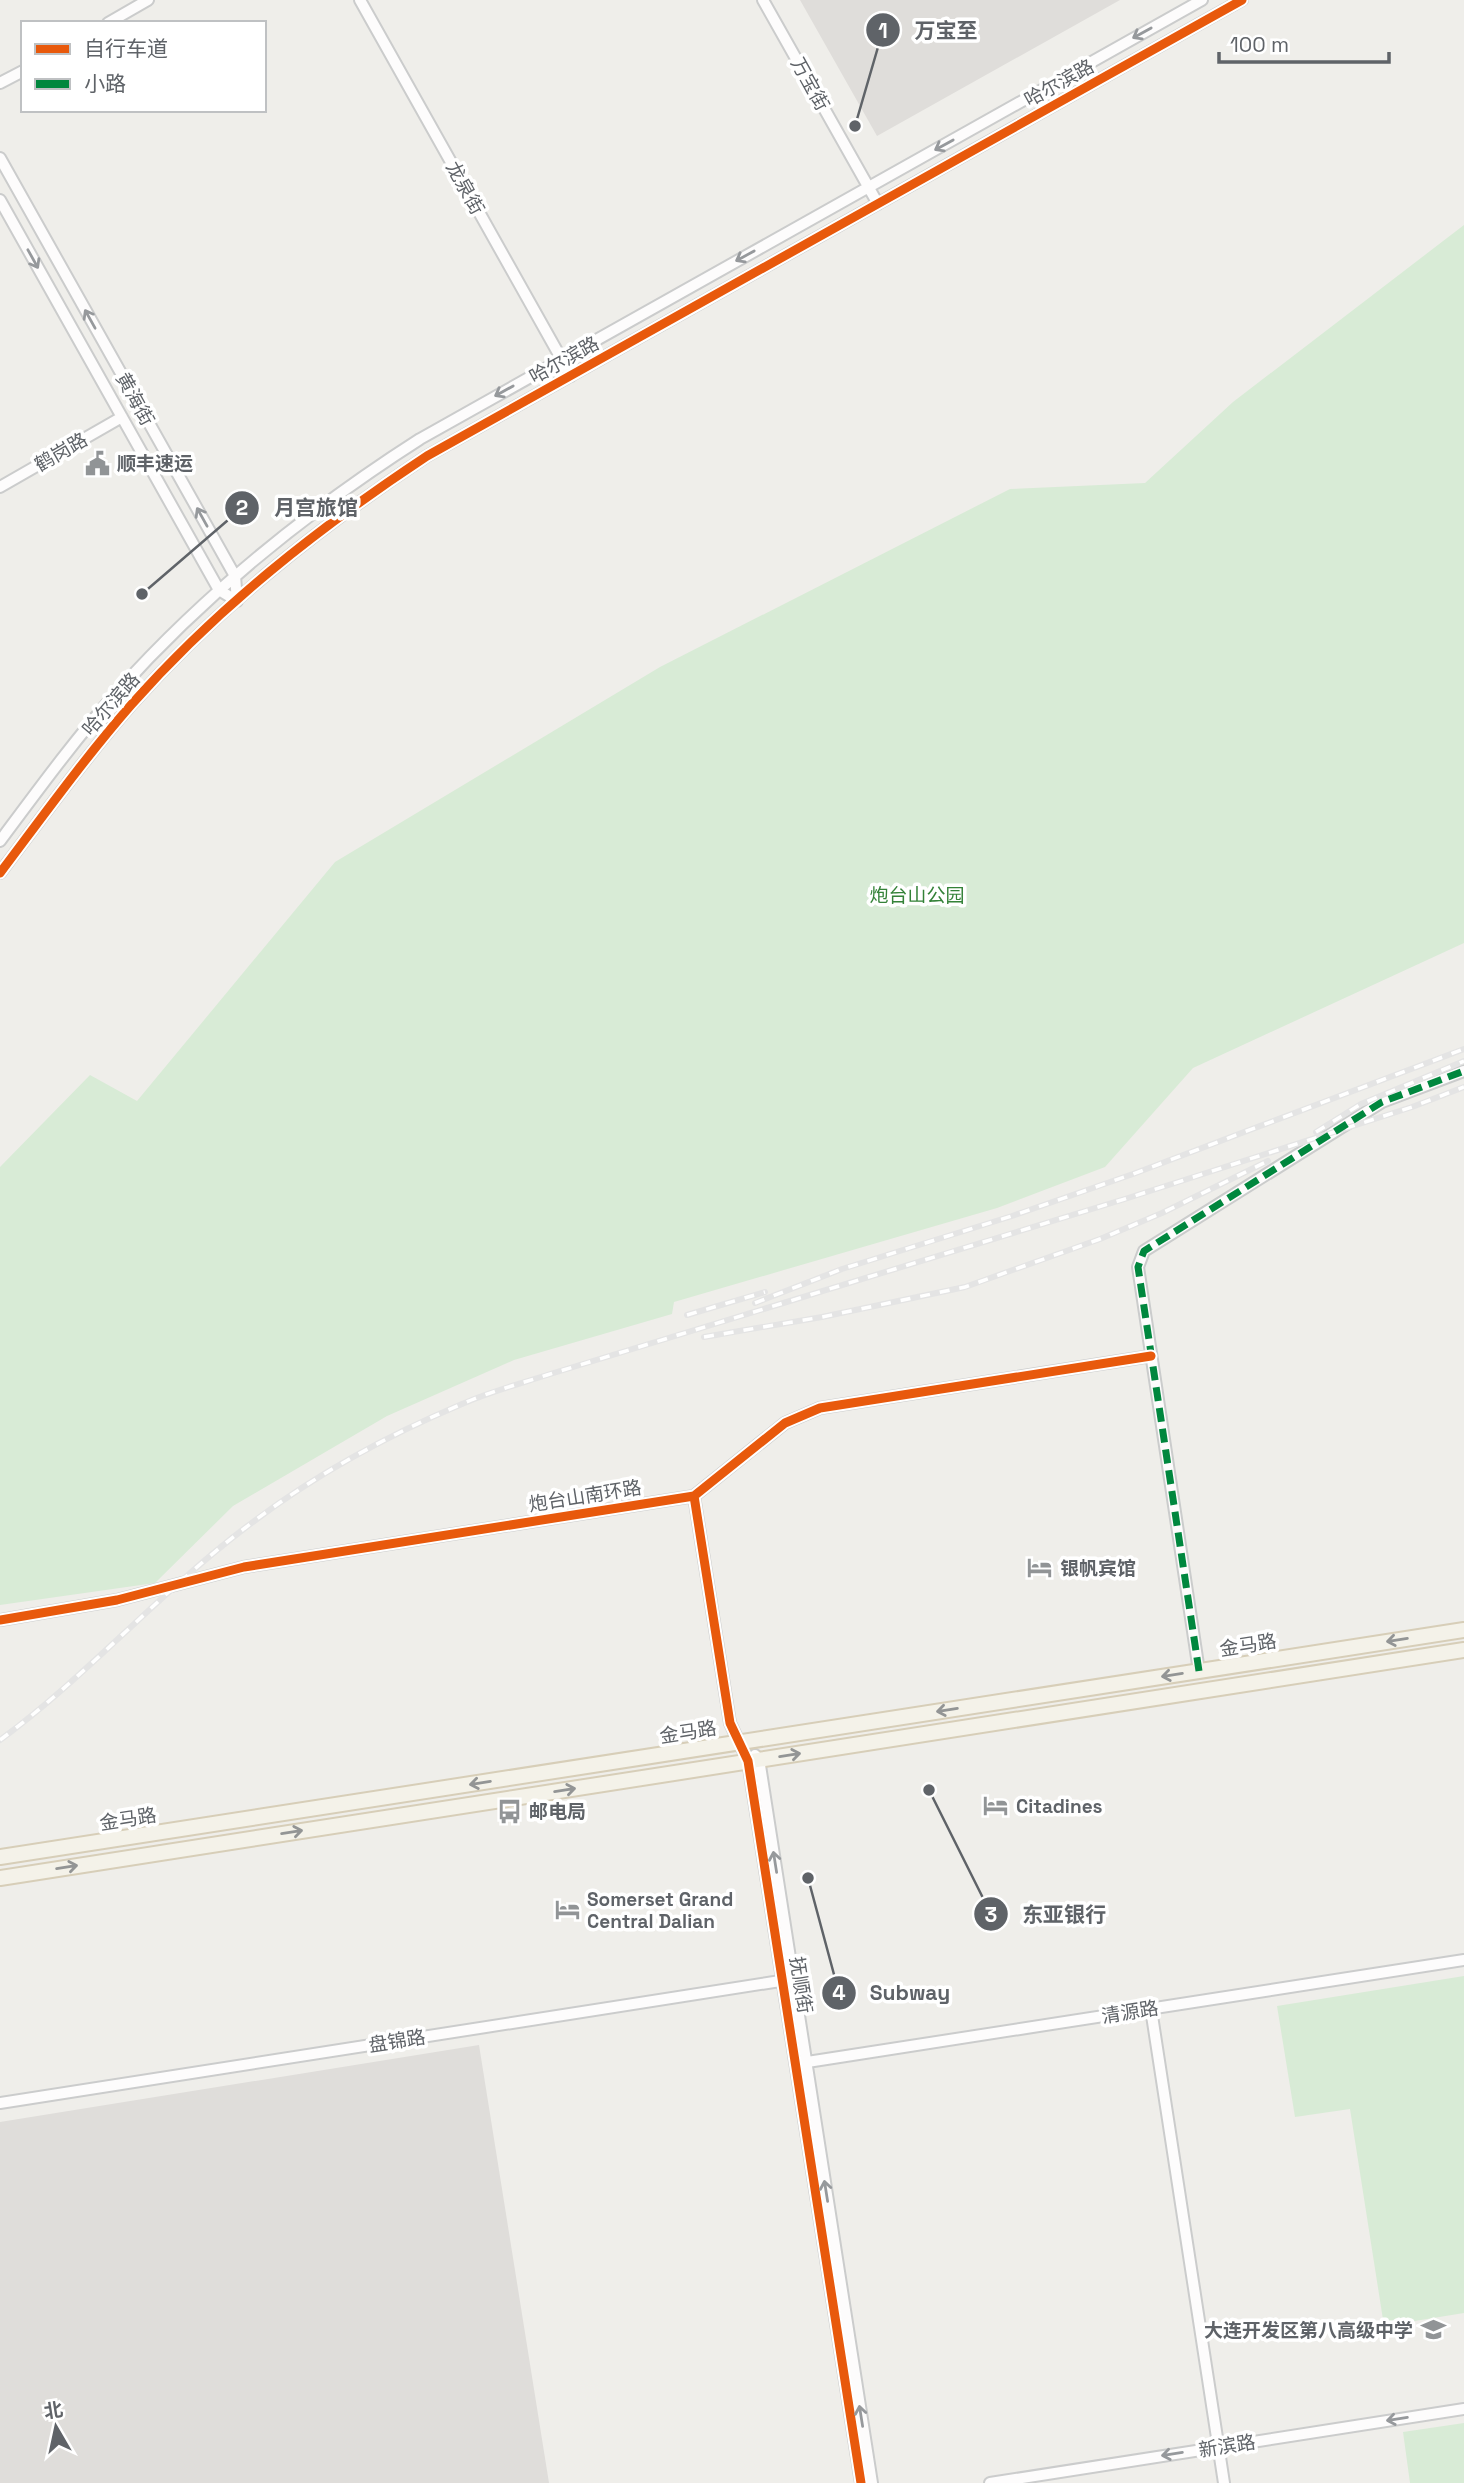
<svg xmlns="http://www.w3.org/2000/svg" width="1464" height="2483" font-family="'Space Grotesk','Noto Sans SC',sans-serif">
	<style>
		.industrial { fill: #dfddda }
		.green { fill: #d8ebd6 }
		.lines { fill: none; stroke-linecap: round; stroke-linejoin: round }
		.minor-casing { stroke: #cbcccc; stroke-width: 14 }
		.major-casing { stroke: #d7ceb8; stroke-width: 18 }
		.minor { stroke: #fdfcfc; stroke-width: 10 }
		.major { stroke: #f4f2e9; stroke-width: 14 }
		.rail-casing { stroke: #e4e4e4; stroke-width: 6 }
		.rail { stroke: #fff; stroke-width: 3.5; stroke-dasharray: 10; stroke-linecap: butt }
		.quiet { stroke: #00873e; stroke-width: 7; stroke-dasharray: 14 7; stroke-linecap: butt }
		.cycleway-casing { stroke: #fff; stroke-width: 13 }
		.cycleway { stroke: #e8590c; stroke-width: 9 }
		.oneway { stroke: #96999c }
		.oneway2 { stroke: #939595 }
		.labels { text-anchor: middle; dominant-baseline: central; stroke-width: 7; stroke-linejoin: round; paint-order: stroke }
		.street-label { font-size: 19px; fill: #5f6368; stroke: #fff }
		.poi-label { font-size: 19px; font-weight: bold; fill: #5f6368; stroke: #fff; text-anchor: start }
		.park-label { font-size: 19px; fill: #348238; stroke: #fff }
		.leader { fill: none; stroke: #5f6368; stroke-width: 2.5 }
		.callout-dot { fill: #5f6368; stroke: #fff; stroke-width: 2.5 }
		.mark-label { font-size: 21px; text-anchor: middle; font-weight: bold; fill: #fff }
		.callout-label { font-size: 21px; text-anchor: middle; font-weight: bold; fill: #5f6368; stroke: #fff; stroke-width: 7; stroke-linejoin: round; paint-order: stroke }
	</style>
	<rect width="100%" height="100%" fill="#efeeea"/>
	<path class="industrial" d="M800,0H1120L877,136Z
		M479,2045L549,2483H0V2122Z"/>
	<path class="green" d="M1464,225V943L1193,1068L1105,1167L997,1208L674,1302L672,1314L514,1360L387,1416L233,1506L155,1583L0,1605V1167L90,1075L137,1101L335,862L660,667L1010,489L1145,483L1233,402Z
		M1464,1976V2313L1384,2326L1350,2109L1295,2117L1277,2006Z
		M1464,2423V2483H1410L1403,2432Z"/>
	<g class="lines">
		<defs>
			<path id="minor" d="M360,0L571,376
				M763,0L878,204
				M108,23L148,0
				M0,83L23,71
				M0,158L235,576L237,601
				M0,200L219,590L237,601
				M0,487L122,417
				M0,841C38,790 76,738 118,691C207,592 309,510 420,439L1202,0
				M0,873C43,816 84,759 131,705C218,607 318,528 427,456L1242,0
				M694,1496L730,1723L748,1761L861,2483
				M0,1620L117,1600L244,1567L694,1496L785,1423L820,1408L1151,1356
				M1199,1671L1138,1267L1144,1251L1382,1102L1464,1071
				M755,1755L759,1759L872,2483
				M1151,2009L1224,2483
				M801,2063L1464,1960
				M0,2103L793,1979
				M990,2483L1464,2409"/>
			<path id="major" d="M0,1857L1464,1630
				M0,1878L1464,1650"/>
		</defs>
		<use href="#minor" class="minor-casing"/>
		<use href="#major" class="major-casing"/>
		<use href="#minor" class="minor"/>
		<use href="#major" class="major"/>
		<defs>
			<path id="rail" d="M1316,1132L1361,1104L1464,1061
				M755,1303L842,1269L1012,1216L1133,1174L1464,1049
				M687,1315L765,1292
				M704,1337L822,1317L965,1287L1100,1239L1162,1213L1268,1161
				M0,1740C87,1676 159,1593 245,1528C311,1477 386,1436 462,1404C489,1392 519,1384 547,1375L1128,1198L1412,1107L1464,1087"/>
		</defs>
		<use href="#rail" class="rail-casing"/>
		<use href="#rail" class="rail"/>
		<path class="quiet" d="M1199,1671L1138,1267L1144,1251L1382,1102L1464,1071"/>
		<defs>
			<path id="cycleway" d="M0,873C43,816 84,759 131,705C218,607 318,528 427,456L1242,0
				M694,1496L730,1723L748,1761L861,2483
				M0,1620L117,1600L244,1567L694,1496L785,1423L820,1408L1151,1356"/>
		</defs>
		<use href="#cycleway" class="cycleway-casing"/>
		<use href="#cycleway" class="cycleway"/>
	</g>
	<defs><path id="oneway-shaft" d="M-6 0H5M1.5-3L5.5 0L1.5 3" fill="none" stroke-width="1.6" stroke-linecap="round" stroke-linejoin="round" transform="scale(1.75)"/></defs>
	<g class="oneway">
		<use href="#oneway-shaft" transform="translate(1142 33) rotate(151)"/>
		<use href="#oneway-shaft" transform="translate(944 145) rotate(151)"/>
		<use href="#oneway-shaft" transform="translate(745 256) rotate(151)"/>
		<use href="#oneway-shaft" transform="translate(33 259) rotate(61)"/>
		<use href="#oneway-shaft" transform="translate(90 319) rotate(-119)"/>
		<use href="#oneway-shaft" transform="translate(504 391) rotate(151)"/>
		<use href="#oneway-shaft" transform="translate(202 517) rotate(-119)"/>
		<use href="#oneway-shaft" transform="translate(775 1862) rotate(-99)"/>
		<use href="#oneway-shaft" transform="translate(826 2191) rotate(-99)"/>
		<use href="#oneway-shaft" transform="translate(861 2416) rotate(-99)"/>
		<use href="#oneway-shaft" transform="translate(1397 2419) rotate(171)"/>
		<use href="#oneway-shaft" transform="translate(1172 2454) rotate(171)"/>
	</g>
	<g class="oneway2">
		<use href="#oneway-shaft" transform="translate(1397 1640) rotate(171)"/>
		<use href="#oneway-shaft" transform="translate(1172 1675) rotate(171)"/>
		<use href="#oneway-shaft" transform="translate(947 1710) rotate(171)"/>
		<use href="#oneway-shaft" transform="translate(790 1755) rotate(-9)"/>
		<use href="#oneway-shaft" transform="translate(480 1783) rotate(171)"/>
		<use href="#oneway-shaft" transform="translate(565 1790) rotate(-9)"/>
		<use href="#oneway-shaft" transform="translate(292 1832) rotate(-9)"/>
		<use href="#oneway-shaft" transform="translate(67 1867) rotate(-9)"/>
	</g>
	<defs>
		<symbol id="civic-bare" viewBox="-9 -9 18 18"><path d="M-.6-6.5H3V-4.5H.6V-3L4-1V1h2V6H-6V1h2V-1L-.6-3ZM-1.2 2.5V6h2.4V2.5Z" fill="#919496" stroke="#fff" stroke-width="2.5" paint-order="stroke"/></symbol>
		<symbol id="hotel-bare" viewBox="-9 -9 18 18"><path d="M-6-4.5h1.5V1H6V5H4.5V3h-9V5H-6ZM-4 0a1.8 1.8 0 1 1 3.6 0ZM.5 0V-2.5h3Q6-2.5 6 0Z" fill="#919496" stroke="#fff" stroke-width="2.5" paint-order="stroke"/></symbol>
		<symbol id="bus-bare" viewBox="-9 -9 18 18"><path d="M-5-6H5V4H4V6H2V4H-2V6H-4V4H-5ZM-3.5-4V0h7V-4ZM-3.5 1.2v1.5H-2V1.2ZM2 1.2v1.5H3.5V1.2Z" fill="#919496" stroke="#fff" stroke-width="2.5" paint-order="stroke"/></symbol>
		<symbol id="school-bare" viewBox="-9 -9 18 18"><path d="M0-5L7-2L0 1L-7-2ZM-4 1L0 2.5L4 1V4Q0 6-4 4Z" fill="#919496" stroke="#fff" stroke-width="2.5" paint-order="stroke"/></symbol>
	</defs>
	<g fill-rule="evenodd">
		<use href="#civic-bare" x="80" y="446" width="35" height="35"/>
		<use href="#hotel-bare" x="1022" y="1550" width="35" height="35"/>
		<use href="#hotel-bare" x="978" y="1788" width="35" height="35"/>
		<use href="#bus-bare" x="492" y="1794" width="35" height="35"/>
		<use href="#hotel-bare" x="550" y="1892" width="35" height="35"/>
		<use href="#school-bare" x="1416" y="2312" width="35" height="35"/>
	</g>
	<g class="labels">
		<g class="street-label">
			<text transform="translate(1059 83) rotate(-29)">哈尔滨路</text>
			<text transform="translate(810 84) rotate(61)">万宝街</text>
			<text transform="translate(465 188) rotate(61)">龙泉街</text>
			<text transform="translate(564 360) rotate(-29)">哈尔滨路</text>
			<text transform="translate(135 399) rotate(61)">黄海街</text>
			<text transform="translate(61 452) rotate(-30)">鹤岗路</text>
			<text transform="translate(111 704) rotate(-49)">哈尔滨路</text>
			<text transform="translate(585 1496) rotate(-9)">炮台山南环路</text>
			<text transform="translate(1248 1645) rotate(-9)">金马路</text>
			<text transform="translate(688 1732) rotate(-9)">金马路</text>
			<text transform="translate(128 1819) rotate(-9)">金马路</text>
			<text transform="translate(801 1985) rotate(81)">抚顺街</text>
			<text transform="translate(1130 2012) rotate(-9)">清源路</text>
			<text transform="translate(397 2041) rotate(-9)">盘锦路</text>
			<text transform="translate(1227 2446) rotate(-9)">新滨路</text>
		</g>
		<g class="poi-label">
			<text x="117" y="463">顺丰速运</text>
			<text x="1060" y="1568">银帆宾馆</text>
			<text x="1016" y="1806">Citadines</text>
			<text x="529" y="1811">邮电局</text>
			<text x="587" y="1899">Somerset Grand<tspan x="587" dy="22">Central Dalian</tspan></text>
			<text x="1413" y="2330" text-anchor="end">大连开发区第八高级中学</text>
		</g>
		<g class="park-label">
			<text x="917" y="895">炮台山公园</text>
		</g>
	</g>
	<path class="leader" d="M855 126L883 30M142 594L242 508M929 1790L991 1914M808 1878L839 1993"/>
	<g class="callout-dot">
		<circle cx="855" cy="126" r="7"/>
		<circle cx="142" cy="594" r="7"/>
		<circle cx="929" cy="1790" r="7"/>
		<circle cx="808" cy="1878" r="7"/>
		<circle cx="883" cy="30" r="18"/>
		<circle cx="242" cy="508" r="18"/>
		<circle cx="991" cy="1914" r="18"/>
		<circle cx="839" cy="1993" r="18"/>
	</g>
	<g class="mark-label">
		<text x="883" y="38">1</text>
		<text x="242" y="515">2</text>
		<text x="991" y="1922">3</text>
		<text x="839" y="2000">4</text>
	</g>
	<g class="callout-label">
		<text x="946" y="38">万宝至</text>
		<text x="316" y="515">月宫旅馆</text>
		<text x="1064" y="1922">东亚银行</text>
		<text x="910" y="2000">Subway</text>
	</g>
	<rect x="21" y="21" width="245" height="91" fill="#ffffff" stroke="#bfc1c3" stroke-width="2"/>
	<rect x="35" y="44" width="35" height="10" fill="#e8590c" stroke="#bfc1c3" stroke-width="2"/>
	<text x="84" y="56" font-size="21" fill="#5f6368">自行车道</text>
	<rect x="35" y="79" width="35" height="10" fill="#00873e" stroke="#bfc1c3" stroke-width="2"/>
	<text x="84" y="91" font-size="21" fill="#5f6368">小路</text>
	<g transform="translate(56 2427) rotate(351)" stroke="#ffffff" stroke-width="5" paint-order="stroke">
	<path d="M0-5L12 26L0 18L-12 26Z" fill="#5f6368"/>
	<text y="-10" font-size="19" font-weight="bold" text-anchor="middle" fill="#5f6368">北</text>
	</g>
	<path d="M1219 52v10h170v-10" fill="none" stroke="#5f6368" stroke-width="3.5"/>
	<text x="1230" y="52" font-size="21" fill="#5f6368" stroke="#ffffff" stroke-width="5" paint-order="stroke">100 m</text>
</svg>
